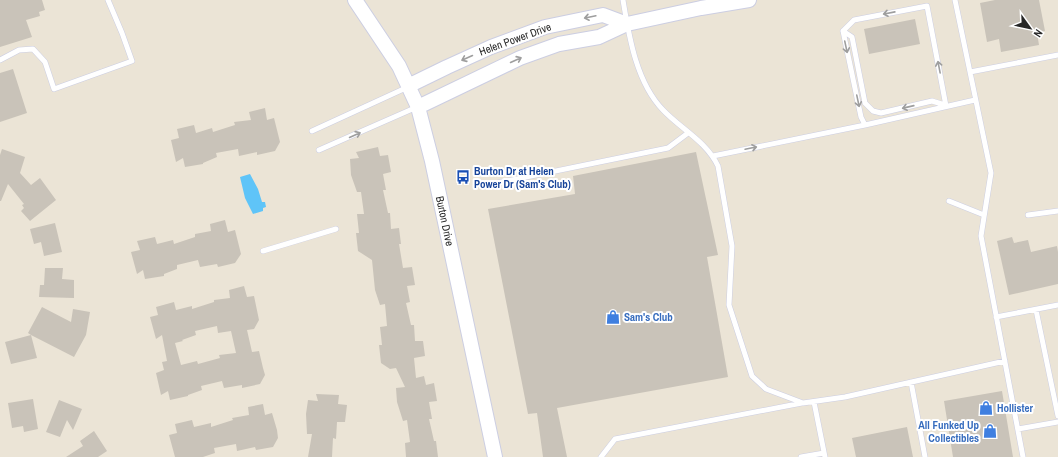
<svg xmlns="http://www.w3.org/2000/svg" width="1058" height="457" font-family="'Archivo Narrow',sans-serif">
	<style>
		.water { fill: #5fc4f8 }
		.building { fill: #c9c3b9; fill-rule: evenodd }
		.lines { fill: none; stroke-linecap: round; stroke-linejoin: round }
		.lane-casing { stroke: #cccee2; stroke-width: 6 }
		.secondary-casing { stroke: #cccee2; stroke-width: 16 }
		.lane { stroke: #fff; stroke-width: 5 }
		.secondary { stroke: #fff; stroke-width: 14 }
		.oneway { stroke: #9e9e9e }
		.labels { text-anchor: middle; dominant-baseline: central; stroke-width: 4; stroke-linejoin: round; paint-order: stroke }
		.street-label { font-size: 11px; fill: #272727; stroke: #fff }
		.transit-label { font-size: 11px; font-weight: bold; fill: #164399; stroke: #fff; text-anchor: start }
		.shop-label { font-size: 11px; font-weight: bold; fill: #366cbe; stroke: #fff; text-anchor: start }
	</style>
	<rect width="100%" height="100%" fill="#ebe4d6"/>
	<path class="water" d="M250,174L258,189L262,202H265L266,207L263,208V211L253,214L245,198L240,177Z"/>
	<path class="building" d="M0,0H42L45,10L39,12L40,16L26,20L32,37L0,47Z
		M995,0H1039L1045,31L1037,33L1039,45L1001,52L999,39L987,42L980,3Z
		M915,19L920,44L869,54L864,29Z
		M13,69L27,113L0,122V73Z
		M265,108L267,120L274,118L280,142L275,151L257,155V152L239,156L238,149L216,153L217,157L203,163V164L185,167L183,158L176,162L171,140L179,138L177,129L194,125L196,133L212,128L213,132L235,125L234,122L251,120L249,112Z
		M378,147L380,156L388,155L391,172L383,174L386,190H383L388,213H390L391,229L399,228L401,244H399L403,268L412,267L415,285L407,286L410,302L406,303L411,325H414L415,341H423L425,356L414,358L416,378L424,376L426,385L434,383L437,401L429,402L432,419H429L434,441H436L438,457H406L405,443L410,442L407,420L403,421L397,402L396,388L405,387L396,368L390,369L381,363L379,345H382L380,327L387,326L385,304L380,305L375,290L372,260L358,251L356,233H359L357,214H364L361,192H357L351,175L350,159L359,158L356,152Z
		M2,149L25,157L20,173L31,185L40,178L56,200L30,221L21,211L24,208L22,205L24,204L8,184L1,201H0V155Z
		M696,152L718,255L707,257L728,377L557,408L567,457H543L537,413L528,414L488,209L575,194L573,176Z
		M225,220L228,232L235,230L241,254L235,263L218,267L217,264L200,267L198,260L177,265V269L164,274V276L145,279L143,270L137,274L131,252L140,250L137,241L155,237L157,244L173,240L174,244L195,237V234L211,231L210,224Z
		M55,223L62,252L44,256L41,242L34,244L30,229Z
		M1012,237L1014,243L1028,240L1031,252L1057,246L1058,252V284L1009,295L997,241Z
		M45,268H63L62,279L74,280V298L39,297L40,285H44Z
		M244,286L247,297L254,296L259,320L254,329L247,330L252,352L259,351L263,368L265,375L260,384L242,388V385L224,388L222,381L201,386L202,390L188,395V396L170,400L168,391L161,395L156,373L164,370L162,362L167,361L162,335L156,339L150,317L158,315L156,307L174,302L176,310L192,306V309L214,302V300L230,298L229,290ZM217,326L218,333L231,331L236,353L219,355L220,358L198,364L197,361L181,365L175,343L183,341L182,340L196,335L195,331Z
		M42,307L71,322L73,309L90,312L86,335L74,357L31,335L37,358L11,364L5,342L31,335L28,333Z
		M1002,391L1013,457H953L944,401Z
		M316,394L339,395L338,404L347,405L345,422H337L336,439L333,438L332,457H308L312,434H307L306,414L308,400L318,401Z
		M33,399L38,429L24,432L23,426L12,428L8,403Z
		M59,400L82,409L73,430L67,420L60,437L46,432Z
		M263,404L265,415L272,413L277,430L278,438L273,447L256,450L255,447L237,451L236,444L214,448L215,453L203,457H175L169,435L177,433L175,424L192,420L194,427L211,423V427L233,420L232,418L249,415L248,407Z
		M907,427L913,457H856L852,438Z
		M94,431L107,451L98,457H66L83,446L80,441Z"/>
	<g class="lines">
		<defs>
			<path id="lane" d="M623,0C629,36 636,82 663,110C681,129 706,141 718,166L732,246L729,305L752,376L766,389L803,403L845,397L1005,361
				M955,0L991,173L981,236L1023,457
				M843,31L861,117L865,125L975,100
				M843,31L854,20L927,6L946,106
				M843,31L852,37L865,103L873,111L881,113L932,101L945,105
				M0,60L19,50L33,49L45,62L54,89L132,61L122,33L108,0
				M970,72L1058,55
				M312,131L408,87
				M319,150L417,107
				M713,156L865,125
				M497,183L668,148L688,133
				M949,201L984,215
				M1028,215L1058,211
				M263,251L336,229
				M1036,310L1058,416
				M996,317L1058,305
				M911,382L925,457
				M814,402L825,457
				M1018,429L1058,422
				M601,457L615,439L802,403
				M801,457L824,453"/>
			<path id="secondary" d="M355,0L399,66L418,107L432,161L495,457
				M408,86L447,67L491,47L545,27L603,15L627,24
				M418,107L520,58L559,44L599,37L627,24L701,8L749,0"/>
		</defs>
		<use href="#lane" class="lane-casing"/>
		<use href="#secondary" class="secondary-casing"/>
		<use href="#lane" class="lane"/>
		<use href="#secondary" class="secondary"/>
	</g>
	<defs><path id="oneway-shaft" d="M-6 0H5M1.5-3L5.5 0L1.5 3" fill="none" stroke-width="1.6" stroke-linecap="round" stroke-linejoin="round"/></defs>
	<g class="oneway">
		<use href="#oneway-shaft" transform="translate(889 13) rotate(169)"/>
		<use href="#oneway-shaft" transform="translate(590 17) rotate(168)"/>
		<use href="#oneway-shaft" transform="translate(846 47) rotate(78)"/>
		<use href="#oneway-shaft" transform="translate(467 58) rotate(156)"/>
		<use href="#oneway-shaft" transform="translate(516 60) rotate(-24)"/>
		<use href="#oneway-shaft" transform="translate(939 67) rotate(-101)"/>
		<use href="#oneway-shaft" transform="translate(858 101) rotate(78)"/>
		<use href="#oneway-shaft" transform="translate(908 107) rotate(167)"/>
		<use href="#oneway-shaft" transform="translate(355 135) rotate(-24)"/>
		<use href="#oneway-shaft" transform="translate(751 148) rotate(-12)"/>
	</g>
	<defs>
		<symbol id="bus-bare" viewBox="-9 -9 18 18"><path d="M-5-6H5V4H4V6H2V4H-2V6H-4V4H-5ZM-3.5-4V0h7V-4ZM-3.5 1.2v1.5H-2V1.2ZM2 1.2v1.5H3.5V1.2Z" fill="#1a4fb4" stroke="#fff" stroke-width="2.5" paint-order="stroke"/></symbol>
		<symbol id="shop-bare" viewBox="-9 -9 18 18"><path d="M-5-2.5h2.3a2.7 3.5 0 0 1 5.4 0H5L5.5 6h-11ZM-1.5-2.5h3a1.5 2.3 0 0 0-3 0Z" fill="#3f7fe0" stroke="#fff" stroke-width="2.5" paint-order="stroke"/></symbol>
	</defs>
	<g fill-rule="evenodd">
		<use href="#bus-bare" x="453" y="167" width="20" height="20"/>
		<use href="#shop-bare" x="603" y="307" width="20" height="20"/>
		<use href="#shop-bare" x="976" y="398" width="20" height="20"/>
		<use href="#shop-bare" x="980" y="421" width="20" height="20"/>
	</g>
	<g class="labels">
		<g class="street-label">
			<text transform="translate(515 39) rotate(-20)">Helen Power Drive</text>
			<text transform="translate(445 221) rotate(78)">Burton Drive</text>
		</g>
		<g class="transit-label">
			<text x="474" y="171">Burton Dr at Helen<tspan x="474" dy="13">Power Dr (Sam's Club)</tspan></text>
		</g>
		<g class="shop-label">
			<text x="624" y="317">Sam's Club</text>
			<text x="997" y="408">Hollister</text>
			<text x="979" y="425" text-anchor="end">All Funked Up<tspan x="979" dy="13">Collectibles</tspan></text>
		</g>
	</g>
	<g transform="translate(1030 28) rotate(123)" stroke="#ffffff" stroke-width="3" paint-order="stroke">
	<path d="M0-3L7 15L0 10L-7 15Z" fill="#272727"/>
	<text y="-6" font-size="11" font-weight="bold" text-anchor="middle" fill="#272727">N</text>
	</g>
</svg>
